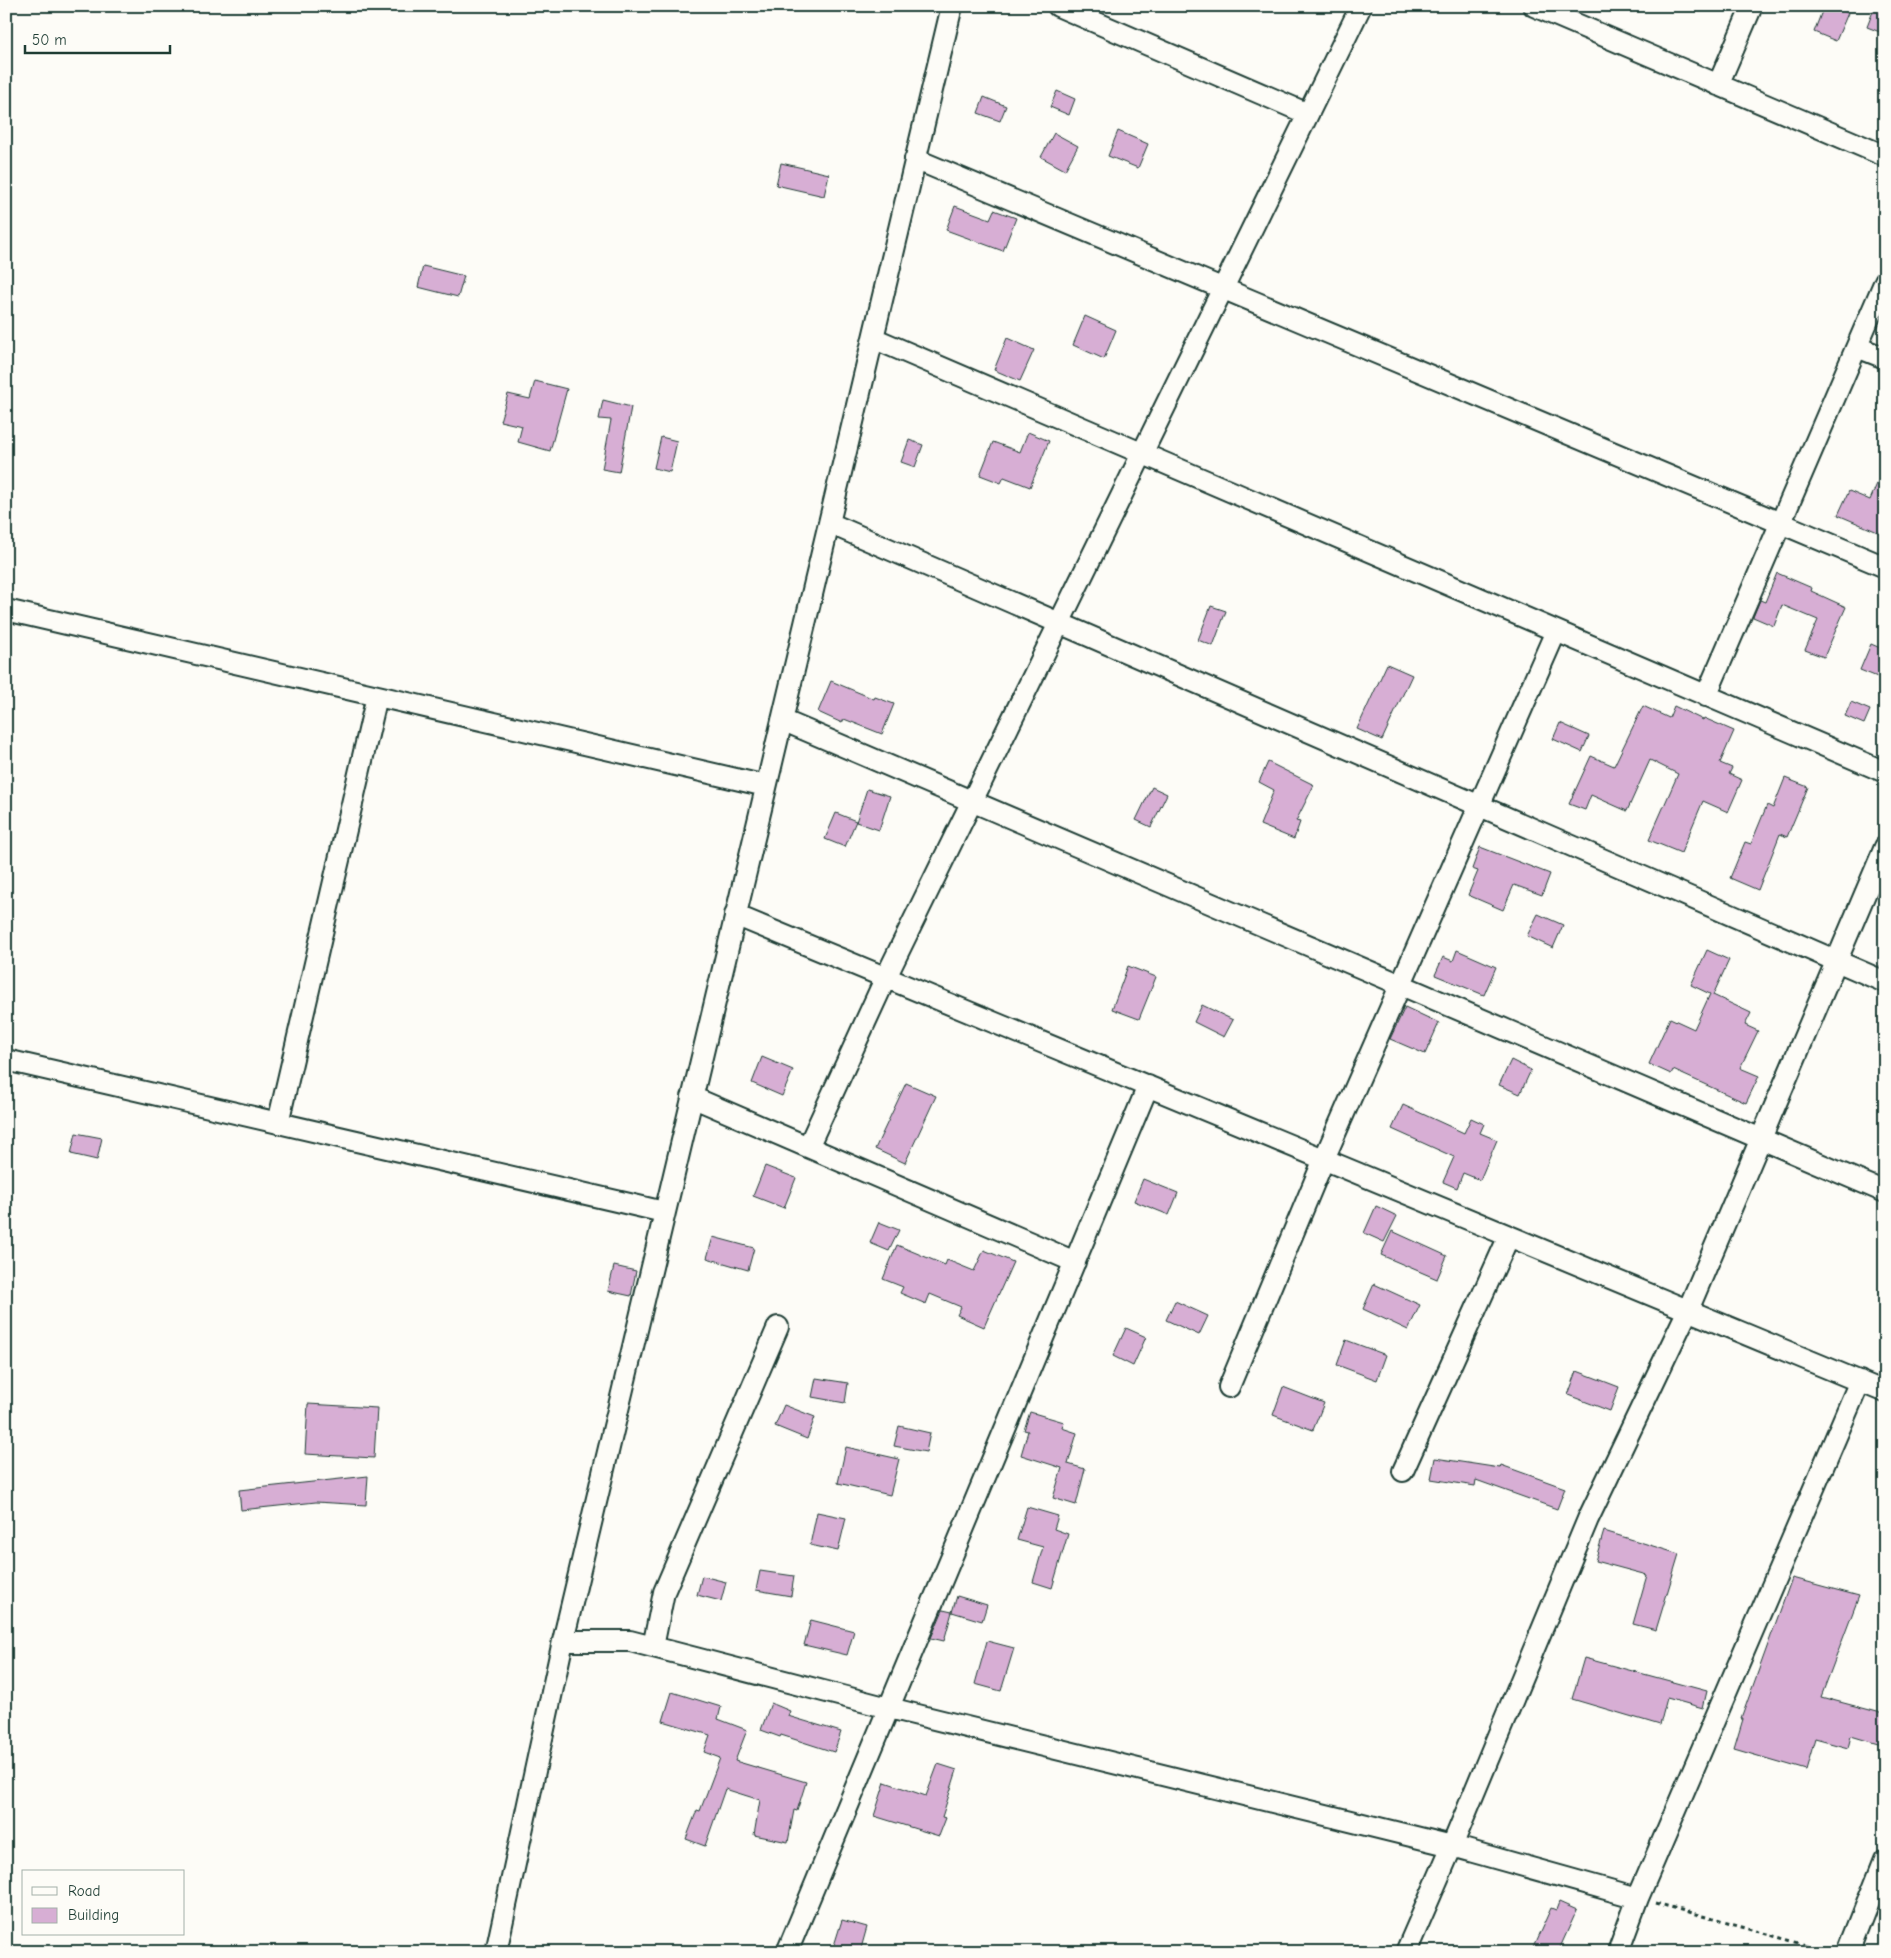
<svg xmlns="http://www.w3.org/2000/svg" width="1891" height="1958" font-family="'Comic Neue',sans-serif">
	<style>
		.building { fill: #d7aed4; stroke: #1f3d34 }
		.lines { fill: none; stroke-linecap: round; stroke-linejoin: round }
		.street-casing { stroke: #1f3d34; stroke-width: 24 }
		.path { stroke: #1f3d34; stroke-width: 3; stroke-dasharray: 4 4; stroke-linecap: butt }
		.street { stroke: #fdfcf7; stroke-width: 20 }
	</style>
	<rect width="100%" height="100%" fill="#fdfcf7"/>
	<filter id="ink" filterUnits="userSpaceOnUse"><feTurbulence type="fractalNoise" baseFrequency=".02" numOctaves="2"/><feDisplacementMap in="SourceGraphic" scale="10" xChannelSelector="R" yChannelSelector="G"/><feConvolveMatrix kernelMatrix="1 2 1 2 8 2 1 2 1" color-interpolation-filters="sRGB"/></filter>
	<g filter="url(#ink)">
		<path class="building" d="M1824,6H1831L1848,13L1836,41L1814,32Z
			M1875,6H1885V34L1867,27Z
			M1057,91L1075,99L1069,115L1050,107Z
			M984,97L1006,106L1000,121L978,113Z
			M1118,131L1148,144L1138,168L1108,156Z
			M1054,133L1078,146L1065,170L1041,157Z
			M781,163L829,174L824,196L776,185Z
			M955,206L990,219L994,210L1016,218L1003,251L946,230Z
			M423,266L464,276L458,297L418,287Z
			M1085,316L1116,330L1104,359L1073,345Z
			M1007,338L1034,350L1020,381L994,370Z
			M535,381L567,389L550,451L518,442L522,426L500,421L508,394L530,399Z
			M603,400L631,407L619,472L602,469L611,420L599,419Z
			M1028,432L1049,441L1030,487L1004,477L1001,483L980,475L993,442L1020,452Z
			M661,437L677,441L670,472L654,468Z
			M909,440L923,445L915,467L901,462Z
			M1885,465V522L1880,533L1838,515L1849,491L1870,500Z
			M1777,573L1812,588L1811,591L1846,607L1824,657L1805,650L1818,620L1782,605L1774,626L1753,617L1760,600L1765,602Z
			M1211,606L1226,611L1213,646L1198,640Z
			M1871,644L1885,650V680L1860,670Z
			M1387,664L1412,675L1382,740L1357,729Z
			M831,681L874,699L875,697L894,704L882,734L844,719L842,723L818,712Z
			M1851,702L1870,710L1864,724L1845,716Z
			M1643,706L1669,718L1674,706L1703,720L1704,718L1734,731L1720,763L1732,768L1729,774L1742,780L1728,812L1703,801L1681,853L1649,840L1678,774L1650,760L1627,811L1591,795L1585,810L1569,804L1591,756L1614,766Z
			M1560,723L1589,736L1582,752L1553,739Z
			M1268,762L1314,785L1296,821L1300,822L1294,839L1260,825L1274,790L1259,782Z
			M1785,778L1808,787L1787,837L1780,834L1758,890L1730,878L1745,842L1751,844L1767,805L1773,808Z
			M1152,787L1167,794L1151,827L1136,820Z
			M867,789L890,796L879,830L856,822Z
			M836,813L856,821L845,847L825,839Z
			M1480,847L1550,874L1542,895L1514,885L1503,910L1468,895L1478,871L1472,869Z
			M1538,914L1563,925L1553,948L1527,936Z
			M1457,950L1496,967L1484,995L1435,975L1443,957L1453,961Z
			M1707,950L1729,960L1713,995L1751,1013L1745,1025L1758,1031L1740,1068L1759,1076L1746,1103L1673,1070L1671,1074L1649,1064L1670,1018L1694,1029L1710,994L1691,985Z
			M1128,966L1156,977L1139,1019L1112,1009Z
			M1202,1005L1233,1020L1224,1037L1194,1022Z
			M1405,1007L1439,1023L1425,1054L1390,1039Z
			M762,1057L793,1070L782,1096L752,1083Z
			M1511,1060L1531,1070L1520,1094L1499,1085Z
			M906,1083L936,1096L905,1163L875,1149Z
			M1403,1105L1464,1133L1471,1118L1484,1124L1480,1133L1497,1140L1480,1180L1463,1173L1457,1188L1443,1182L1454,1157L1392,1129Z
			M76,1133L102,1138L97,1160L71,1154Z
			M765,1166L796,1178L784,1208L753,1196Z
			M1143,1179L1178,1193L1169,1215L1134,1201Z
			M1376,1206L1397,1216L1384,1242L1364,1233Z
			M879,1222L899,1230L889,1251L870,1243Z
			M1392,1231L1447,1256L1437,1279L1381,1255Z
			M713,1237L754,1248L748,1270L707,1258Z
			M897,1245L945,1265L947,1260L974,1271L984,1250L1013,1262L984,1327L957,1315L961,1307L930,1294L926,1304L900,1293L903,1287L883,1279Z
			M614,1266L636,1271L631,1296L608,1291Z
			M1374,1284L1420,1305L1408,1330L1363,1309Z
			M1175,1301L1208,1316L1199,1335L1166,1320Z
			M1126,1328L1146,1337L1133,1366L1113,1356Z
			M1346,1340L1386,1355L1377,1380L1337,1365Z
			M1577,1371L1619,1387L1610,1411L1568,1395Z
			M816,1378L848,1383L845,1403L812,1397Z
			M1283,1387L1324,1403L1313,1430L1273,1415Z
			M308,1404L377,1408L374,1458L305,1454Z
			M784,1405L815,1417L807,1439L775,1426Z
			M1030,1412L1064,1422L1062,1428L1077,1433L1068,1464L1085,1469L1076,1505L1053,1498L1062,1468L1021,1455L1028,1431L1024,1430Z
			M899,1426L930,1433L926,1452L894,1446Z
			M846,1447L899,1459L890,1495L838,1483Z
			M1435,1458L1500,1468L1501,1465L1565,1488L1557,1509L1476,1480L1475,1486L1431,1479Z
			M368,1476L366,1505L316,1502L241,1510L239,1490Z
			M1027,1507L1058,1516L1054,1529L1068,1534L1052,1588L1033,1582L1043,1547L1017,1540Z
			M817,1512L846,1518L838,1551L810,1545Z
			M1604,1531L1679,1554L1656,1630L1633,1624L1647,1575L1595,1561Z
			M760,1571L794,1576L791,1596L756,1590Z
			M702,1576L726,1582L721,1601L697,1595Z
			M1792,1578L1859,1596L1821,1697L1885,1714V1746L1851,1736L1848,1748L1815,1739L1806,1770L1734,1749L1743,1719H1741Z
			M957,1596L987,1605L982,1621L952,1612Z
			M943,1610L952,1612L944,1641L931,1638Z
			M811,1620L854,1631L847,1655L804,1645Z
			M987,1641L1014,1648L1001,1691L975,1684Z
			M1584,1658L1707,1691L1703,1708L1667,1698L1660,1725L1572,1699Z
			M672,1692L721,1707L718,1719L747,1730L735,1761L806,1782L797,1811L794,1810L788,1842L754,1835L760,1800L725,1789L705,1846L686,1839L697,1810L700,1811L720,1758L704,1752L710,1735L663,1721Z
			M771,1703L790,1711L788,1716L841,1732L834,1752L781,1735L780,1737L761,1730Z
			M938,1764L957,1770L942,1817L946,1818L939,1836L874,1816L885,1782L926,1796Z
			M1559,1902L1577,1910L1558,1952H1531L1551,1908L1556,1910Z
			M842,1920L867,1927L860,1952H832Z"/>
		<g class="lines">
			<defs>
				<path id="street" d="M1058,6L1308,114
					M1534,6L1885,156
					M1718,85L1752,6
					M915,159L1885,567
					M873,338L1885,772
					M1857,347L1885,358
					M829,523L1885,982
					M6,610L766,786
					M1706,696L1885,281
					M782,720L1885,1192
					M735,915L1885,1392
					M6,1060L664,1212
					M692,1097L1075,1262
					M278,1123L377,696
					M808,1147L886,977L1361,6
					M1229,1387L1324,1159L1556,631
					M1403,1471L1509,1236
					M563,1641H630L877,1705L1452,1846L1638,1898
					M653,1647L664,1592L778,1327
					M496,1952L563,1641L952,6
					M787,1952L1148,1086
					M1406,1952L1452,1846L1588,1519L1688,1310L1885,847
					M1618,1952L1638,1898L1860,1381
					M1848,1952L1885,1858"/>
			</defs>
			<use href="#street" class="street-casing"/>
			<path class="path" d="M1656,1903L1831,1952"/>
			<use href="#street" class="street"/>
		</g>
	</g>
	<rect width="1891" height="1958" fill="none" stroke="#fdfcf7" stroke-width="25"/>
	<rect x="12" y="12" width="1866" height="1933" fill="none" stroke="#1f3d34" stroke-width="2" filter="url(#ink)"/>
	<rect x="22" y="1870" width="162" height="65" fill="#fdfcf7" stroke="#a4b0a9"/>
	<rect x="32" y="1887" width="25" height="8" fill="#fdfcf7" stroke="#a4b0a9"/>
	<text x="68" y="1896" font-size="15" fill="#1f3d34">Road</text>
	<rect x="32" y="1908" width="25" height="15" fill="#d7aed4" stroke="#a4b0a9"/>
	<text x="68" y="1920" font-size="15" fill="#1f3d34">Building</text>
	<path d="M25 45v8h145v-8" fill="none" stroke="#1f3d34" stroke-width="2.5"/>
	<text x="32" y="45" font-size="15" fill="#1f3d34" stroke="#fdfcf7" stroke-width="4" paint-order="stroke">50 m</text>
</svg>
